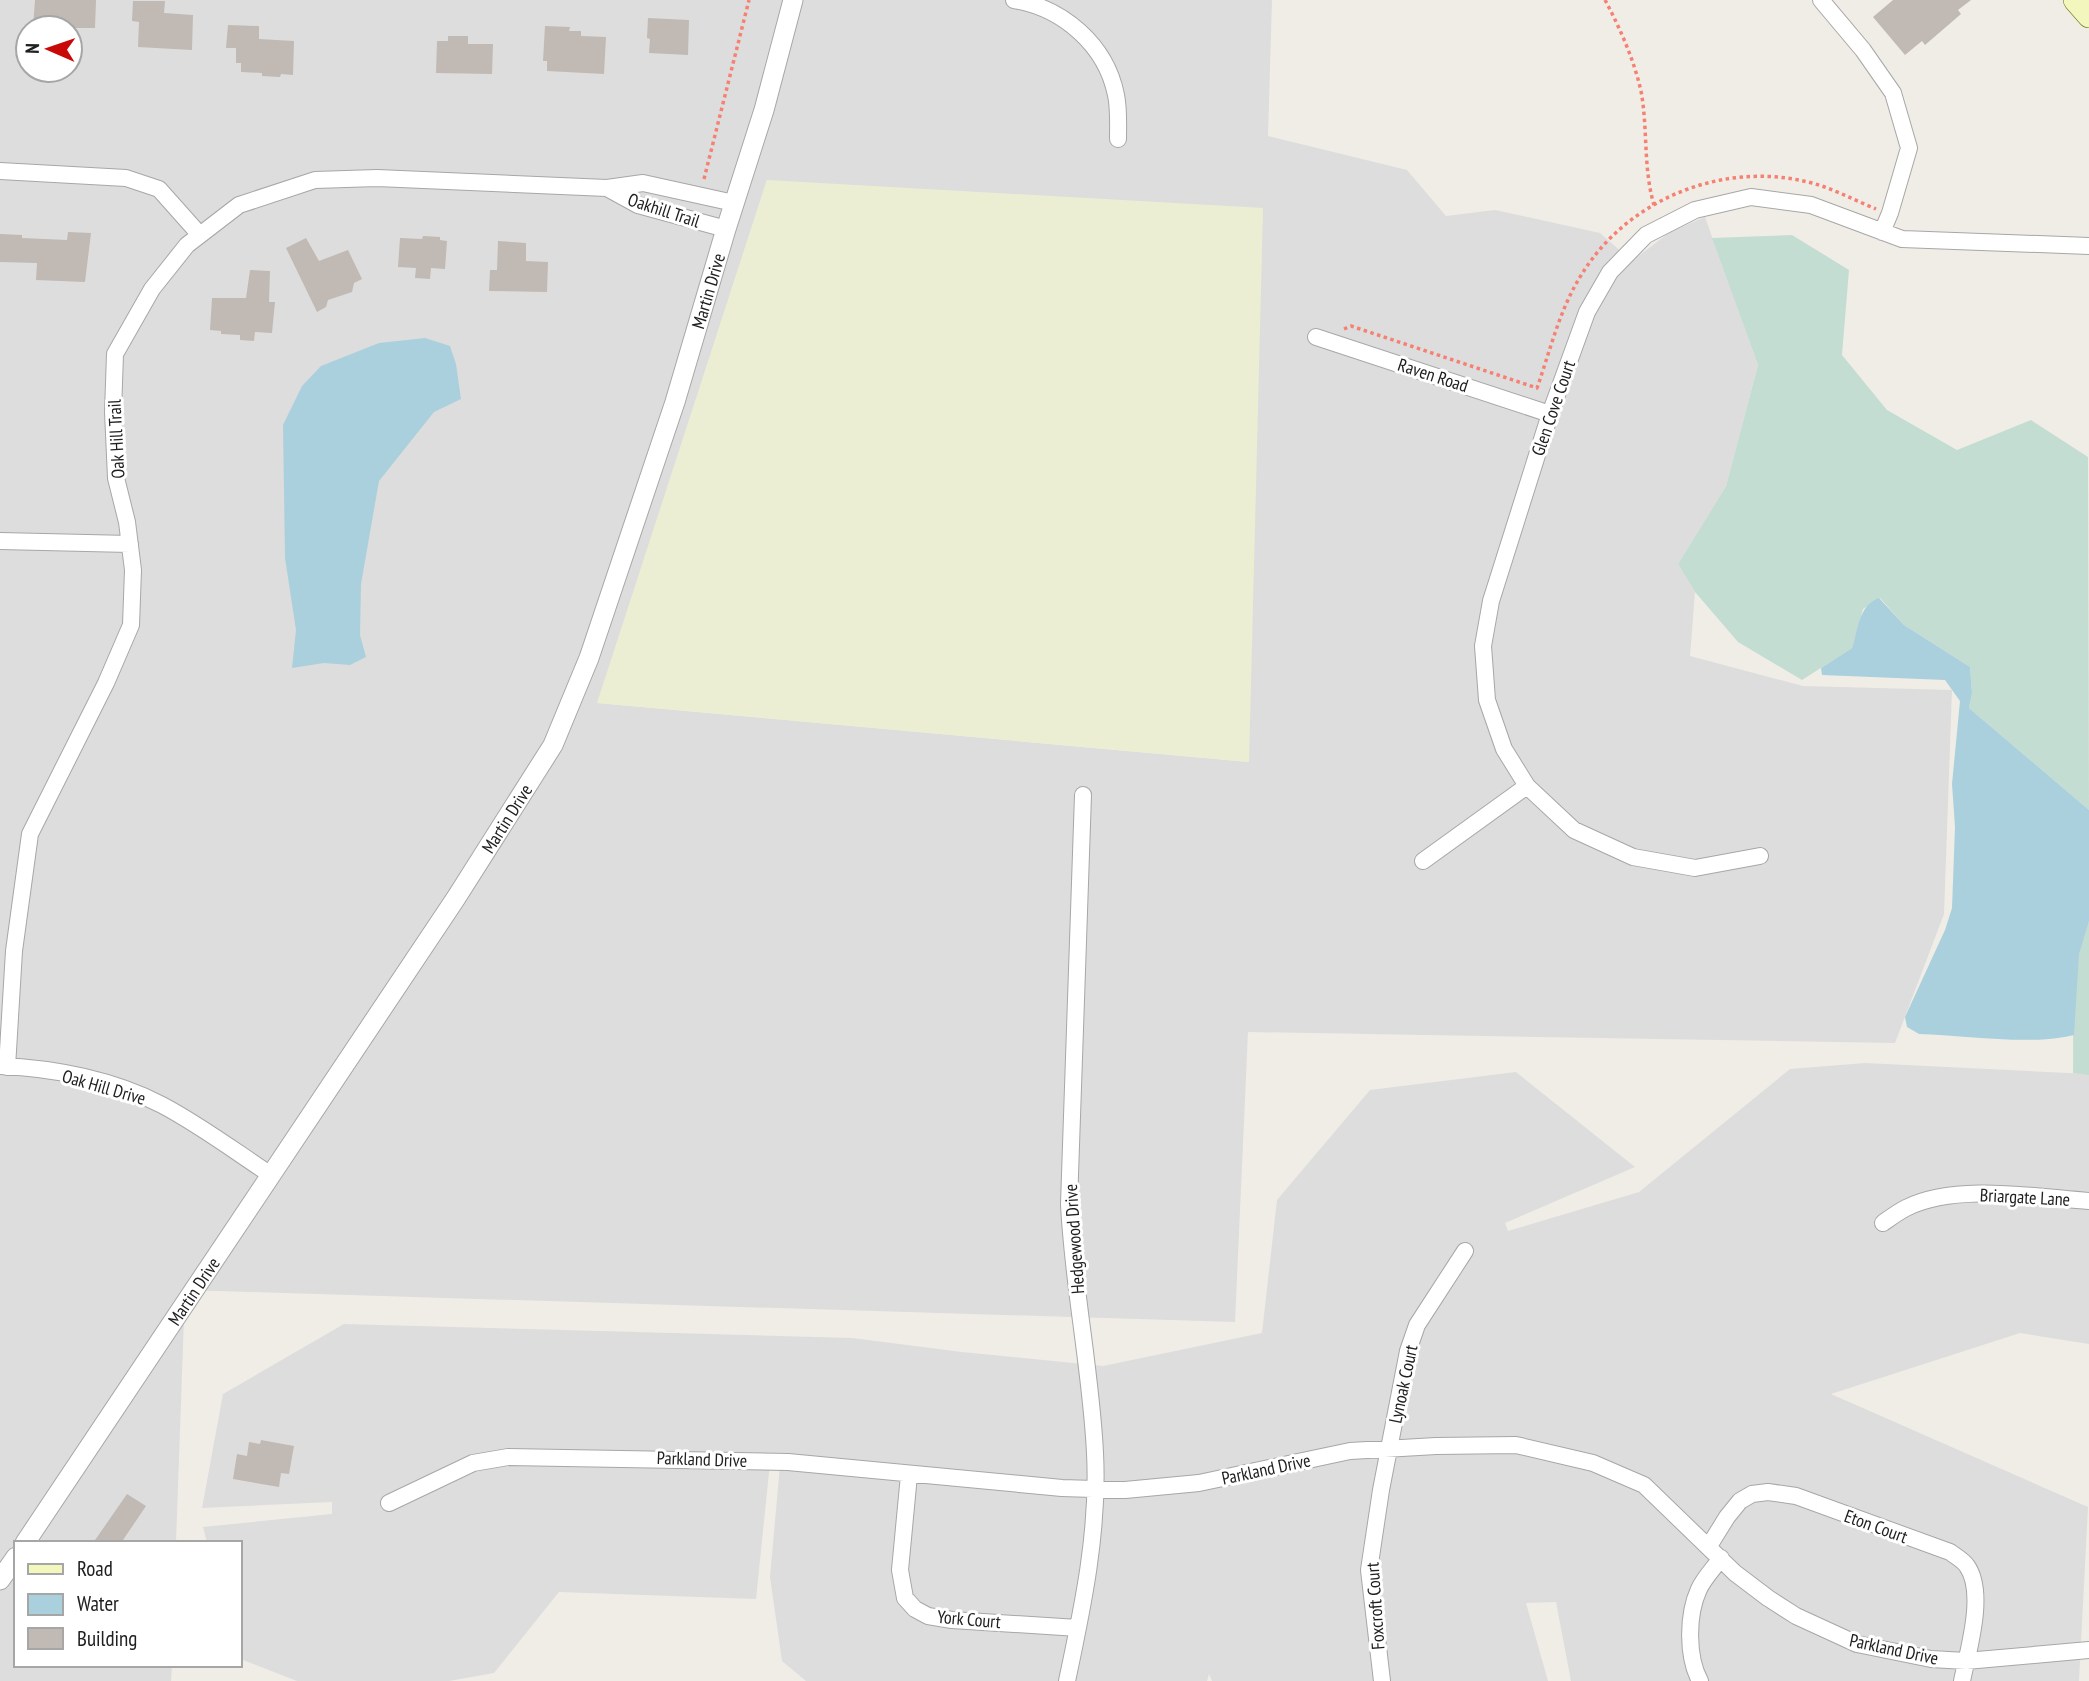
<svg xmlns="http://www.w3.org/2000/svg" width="2089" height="1681" font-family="'PT Sans Narrow',sans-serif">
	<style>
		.residential { fill: #dedddd; fill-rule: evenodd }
		.farmland { fill: #eceed3 }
		.wetland { fill: #c4ddd2 }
		.water { fill: #a9d0dc }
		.building { fill: #c1b9b3 }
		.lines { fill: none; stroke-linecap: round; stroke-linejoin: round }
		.minor-casing { stroke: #a7a7a7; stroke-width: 18 }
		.tertiary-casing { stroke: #a7a7a7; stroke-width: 21 }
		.secondary-casing { stroke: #687409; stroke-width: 24 }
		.path { stroke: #f58173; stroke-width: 3.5; stroke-dasharray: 3.5 3.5; stroke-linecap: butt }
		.minor { stroke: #fff; stroke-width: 16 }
		.tertiary { stroke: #fff; stroke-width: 19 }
		.secondary { stroke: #f4f7bd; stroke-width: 23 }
		.labels { text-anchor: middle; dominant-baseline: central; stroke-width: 6; stroke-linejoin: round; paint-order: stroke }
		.street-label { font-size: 18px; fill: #202020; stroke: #fff }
	</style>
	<rect width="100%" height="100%" fill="#f0ede7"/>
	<path class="residential" d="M0,0H1272L1268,136L1407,170L1446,216L1495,210L1600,233L1632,261L1670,232L1705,217L1758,365L1726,486L1678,564L1695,592L1690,656L1803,686L1952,690L1944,914L1895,1043L1248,1032L1235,1322L185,1290L176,1543H16V1665H172L171,1681H0ZM28,28H70V70H28ZM767,180L1249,762L598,703Z
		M1865,1063L2089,1074V1344L2020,1333L1831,1394L2088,1507L2079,1681H1571L1556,1602L1526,1603L1548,1681H1212L1209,1674L1207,1681H806L782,1661L770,1577L781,1454L771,1453L756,1599L559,1592L494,1673L449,1681H297L243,1660L240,1650V1543H207L203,1527L332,1514V1502L202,1508L223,1394L344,1324L852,1338L962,1352L1103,1366L1262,1333L1277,1200L1370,1090L1516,1072L1635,1167L1505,1223L1508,1231L1639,1192L1790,1069Z"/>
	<path class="farmland" d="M767,180L1263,208L1249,762L597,703Z"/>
	<path class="wetland" d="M1792,235L1849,270L1842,355L1887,410L1957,450L2031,420L2088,457L2089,810L1969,708L1972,693L1970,667L1904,625L1880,598L1863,609L1852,648L1802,680L1738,642L1695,592L1678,564L1726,486L1758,365L1712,238Z
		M2089,921V1075L2073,1073C2074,1027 2069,963 2089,921Z"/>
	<path class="water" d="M425,338L450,346L456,364L461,399L434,412L379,481L361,584L360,635L366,657L350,665L324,663L292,668L296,630L285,558L283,425L302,386L321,366L379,343Z
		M1879,598L1904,625L1970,667L1972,693L1969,708L2089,810V921L2079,954L2074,1035C2032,1046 1964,1035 1919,1034L1907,1027L1905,1017L1945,930L1952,908L1955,827L1952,784L1960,701L1945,680L1822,675L1821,668L1852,648C1858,629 1859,605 1879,598Z"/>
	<path class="building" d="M35,0H96L95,28H33Z
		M1893,0H1971L1958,10L1961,14L1925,45L1922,41L1905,55L1873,17Z
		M133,1H165L164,13L193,15L192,50L138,47L139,22L132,21Z
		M648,18L689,20L688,55L649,53L650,39L647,38Z
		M228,25L259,26V39L294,41L293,75L281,74L280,77L262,76V73L241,72V63H236V48H226Z
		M545,26L570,27L569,31H581V36L606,37L604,74L547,71V61H543Z
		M448,36H468V44H493L492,74L436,73L437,41H448Z
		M68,232L91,233L85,282L36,280L37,263L0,262V234L22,235V238L67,240Z
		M423,236L440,237V240L447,241L445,269L431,268L430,279L415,278L416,268L398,267L400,238L422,239Z
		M306,238L319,261L348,250L362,279L354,283L352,292L328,300L326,307L317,312L286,248Z
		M498,241L526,243V261L548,262L547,292L489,291L490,270H497Z
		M250,270L270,271L269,302H275L272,333L255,332L254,341L240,340V335L221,334V331L210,330L212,298H246Z
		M261,1440L294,1446L289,1474L281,1473L279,1487L233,1479L237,1454L247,1456L249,1442L260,1444Z
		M127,1494L146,1506L121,1543H93Z"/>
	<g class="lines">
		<defs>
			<path id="minor" d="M1014,0C1063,8 1106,45 1116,95C1119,109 1118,125 1118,139
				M1821,0L1863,50L1893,93L1909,148L1890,213L1882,232
				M0,171L126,178L159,189L200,235
				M607,188L638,205L726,229
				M1316,337L1550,414
				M0,541L130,544
				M1760,856L1695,868L1633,857L1574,830L1527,786L1504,749L1487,700L1483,646L1491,601L1550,414L1587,312L1610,272L1646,235L1695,210L1751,197L1811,205L1902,239L2089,246
				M1423,861L1527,786
				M0,1066C55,1068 114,1080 162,1105C200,1125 236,1152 271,1175
				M7,1067L14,951L30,834L106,683L131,625L133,570L127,522L116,478L113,412L115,354L152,289L187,245L239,205L315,180L377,178L607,188L643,183L734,203
				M1883,1223C1890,1218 1898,1212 1906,1208C1955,1183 2035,1197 2089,1201
				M909,1475L900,1570L905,1598L915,1609L928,1616L952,1620L1078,1628
				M389,1503L473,1463L508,1457L788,1462L1062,1488L1125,1490L1199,1483L1350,1451L1436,1446L1516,1445L1593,1463L1644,1485L1735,1573L1768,1598L1796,1616L1857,1644L1931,1659L1966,1661L2089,1650
				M1709,1546L1727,1517L1740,1501L1752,1494L1768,1492L1796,1496L1950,1552C1955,1556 1963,1560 1967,1566C1986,1593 1968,1651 1962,1681
				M1067,1681C1083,1606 1099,1530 1095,1453C1091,1370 1073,1287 1069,1204L1083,795
				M1382,1681L1369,1570L1381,1490L1408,1351L1417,1325L1465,1251
				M1700,1681C1687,1657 1687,1615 1699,1589C1704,1578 1714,1568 1721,1558"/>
			<g id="tertiary">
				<path id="s1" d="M25,1543L456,898L553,745L589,658L675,402L726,229L764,110L793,0"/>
				<path d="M0,1580L16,1557"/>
			</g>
			<path id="secondary" d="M2075,0L2089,16"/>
		</defs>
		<use href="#minor" class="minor-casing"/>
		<use href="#tertiary" class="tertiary-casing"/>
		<use href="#secondary" class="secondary-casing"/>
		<path class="path" d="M1605,0C1620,28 1634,60 1641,91C1648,129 1643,168 1654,205
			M704,179L749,0
			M1344,329L1351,326L1537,388C1549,354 1558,316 1576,284C1621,201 1721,159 1812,183C1834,189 1854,200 1876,209"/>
		<use href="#minor" class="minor"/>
		<use href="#tertiary" class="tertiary"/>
		<use href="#secondary" class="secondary"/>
	</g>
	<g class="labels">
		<g class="street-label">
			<text transform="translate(664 210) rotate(18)">Oakhill Trail</text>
			<text stroke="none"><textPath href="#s1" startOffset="1437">Martin Drive</textPath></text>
			<text transform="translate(1433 375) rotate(18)">Raven Road</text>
			<text transform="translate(1553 408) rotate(-71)">Glen Cove Court</text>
			<text transform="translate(116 439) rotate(-93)">Oak Hill Trail</text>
			<text stroke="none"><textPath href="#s1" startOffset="870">Martin Drive</textPath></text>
			<text transform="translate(104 1087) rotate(16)">Oak Hill Drive</text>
			<text transform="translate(2025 1197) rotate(3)">Briargate Lane</text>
			<text transform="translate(1074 1239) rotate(-94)">Hedgewood Drive</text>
			<text stroke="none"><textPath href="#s1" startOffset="303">Martin Drive</textPath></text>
			<text transform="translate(1403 1384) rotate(-78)">Lynoak Court</text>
			<text transform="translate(702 1459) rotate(2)">Parkland Drive</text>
			<text transform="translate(1266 1469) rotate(-12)">Parkland Drive</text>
			<text transform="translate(1876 1526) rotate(20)">Eton Court</text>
			<text transform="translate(1375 1606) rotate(-94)">Foxcroft Court</text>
			<text transform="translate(969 1619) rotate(5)">York Court</text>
			<text transform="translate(1894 1649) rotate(12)">Parkland Drive</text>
		</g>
	</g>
	<rect x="14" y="1541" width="228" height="126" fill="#ffffff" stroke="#a6a6a6" stroke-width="2"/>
	<rect x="28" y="1564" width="35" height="10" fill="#f4f7bd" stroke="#a6a6a6" stroke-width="2"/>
	<text x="77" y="1576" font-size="21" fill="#202020">Road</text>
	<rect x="28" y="1594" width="35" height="21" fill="#a9d0dc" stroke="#a6a6a6" stroke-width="2"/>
	<text x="77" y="1611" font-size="21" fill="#202020">Water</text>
	<rect x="28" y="1628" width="35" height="21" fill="#c1b9b3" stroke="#a6a6a6" stroke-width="2"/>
	<text x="77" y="1646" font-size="21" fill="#202020">Building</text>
	<g transform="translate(49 49) rotate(272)"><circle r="33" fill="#ffffff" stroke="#a6a6a6" stroke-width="2"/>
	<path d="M0-5L12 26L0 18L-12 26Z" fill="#c80908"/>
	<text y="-10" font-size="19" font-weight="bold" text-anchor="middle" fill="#202020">N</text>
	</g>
</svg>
